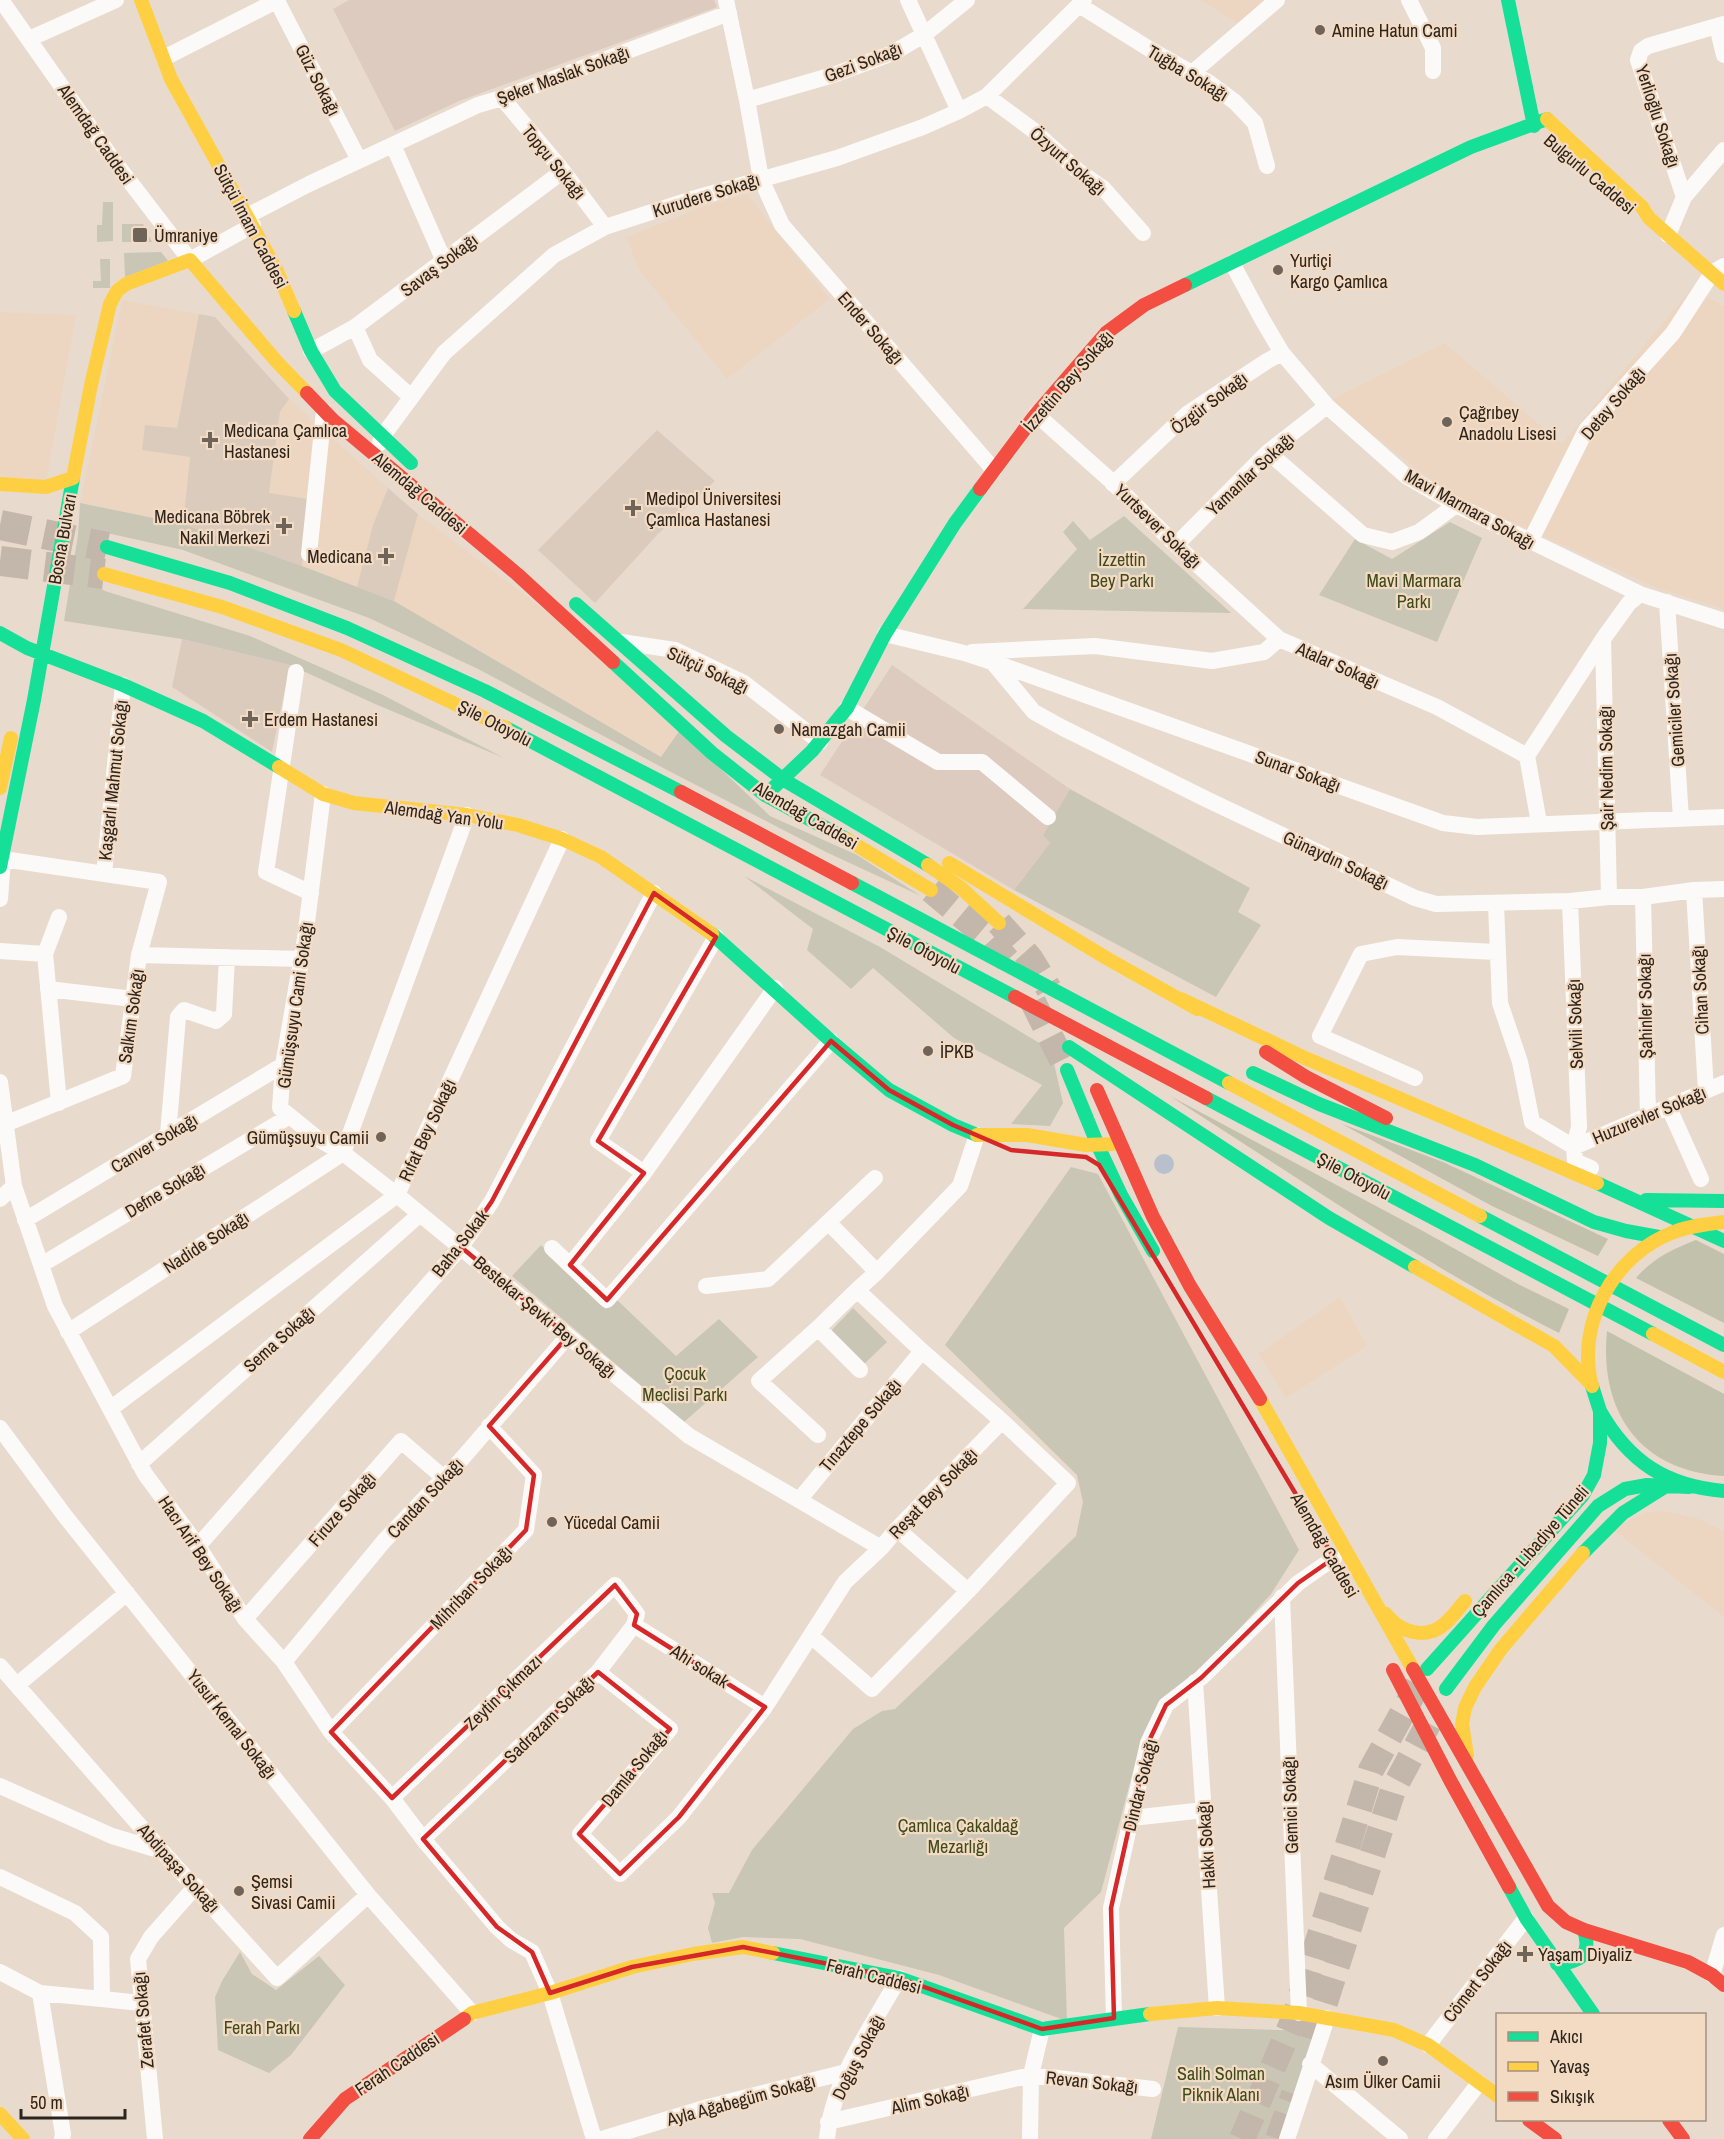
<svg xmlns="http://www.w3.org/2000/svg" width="1724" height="2139" font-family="'Archivo Narrow',sans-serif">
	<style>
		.built { fill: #edd6c1 }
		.industrial { fill: #dccbbe }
		.medical { fill: #dbcbbd }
		.green { fill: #c9c6b6 }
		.forest { fill: #c2c1ab }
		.water { fill: #b8c0ce }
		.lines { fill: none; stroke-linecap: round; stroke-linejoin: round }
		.primary-tunnel { stroke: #c3b6aa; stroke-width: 26; stroke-dasharray: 26 13; stroke-linecap: butt }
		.highway-tunnel { stroke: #c3b6aa; stroke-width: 30; stroke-dasharray: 30 15; stroke-linecap: butt }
		.street { stroke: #fcfaf8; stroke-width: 16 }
		.fast { stroke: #16e098; stroke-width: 14 }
		.slow { stroke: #ffcf43; stroke-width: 14 }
		.jam { stroke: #f24e42; stroke-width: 14 }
		.marked { fill: none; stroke: #d62828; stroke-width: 4.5; stroke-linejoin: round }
		.poi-dot { fill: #6e645a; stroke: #f3dac3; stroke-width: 2 }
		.labels { text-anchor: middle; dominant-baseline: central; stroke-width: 4.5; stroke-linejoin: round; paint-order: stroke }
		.poi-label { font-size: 18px; fill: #2d241c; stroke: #f3dac3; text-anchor: start }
		.street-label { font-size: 18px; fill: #2d241c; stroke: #f3dac3 }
		.park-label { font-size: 18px; fill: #3f4a1a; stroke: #f3dac3 }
	</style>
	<rect width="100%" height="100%" fill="#e8dbce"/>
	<path class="built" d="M1200,0H1263L1239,24Z
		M747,194L830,299L727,379L639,270L626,237L702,207Z
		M1692,288L1724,306V609L1657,588L1516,524L1462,504L1329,401L1445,343L1562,444Z
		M122,300L199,314L177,429L143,450L190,457L183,524L80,503Z
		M0,312L76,315L46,483L0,478Z
		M289,399L388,488L373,525L357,587L302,566L308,499L269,494L280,412Z
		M418,514L554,617L680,730L662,757L394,601Z
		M1340,1297L1367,1346L1286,1398L1258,1354Z
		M1666,1511L1699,1519L1724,1531V1617L1612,1529L1646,1512Z"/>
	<path class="industrial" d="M349,0H714L717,7L459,101L395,131L333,9Z
		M892,665L1070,789L1043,835L1050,843L1014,890L820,775Z"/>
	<path class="medical" d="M199,314L215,317L289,399L280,412L269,493L308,499L302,566L183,524L190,457L142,450L145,425L177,428Z
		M657,430L715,481L658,534L595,603L538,550Z
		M388,488L418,514L394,601L357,587L373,525Z
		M182,639L290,665L272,752L172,687Z"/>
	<path class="green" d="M103,202H113V241L97,242V225H102Z
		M122,224H143L152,242H122Z
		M161,252L168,261L125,277L124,253Z
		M100,259H110V288H93V281H101Z
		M80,503L183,524L302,566L394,601L661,757L680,730L770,816L857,855L921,896L826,852L667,770L478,669L369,618L183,550L107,533L94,585L105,591L250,636L381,694L504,758L375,704L290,665L182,639L64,621L78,535Z
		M1124,516L1231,613L1023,609L1077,549L1063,532L1073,521L1090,540Z
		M1450,522L1482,538L1437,642L1319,595L1355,539L1392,559Z
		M1070,789L1250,888L1238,912L1261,925L1216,997L1014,890L1050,843L1043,835Z
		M744,876L880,947L1051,1050L1063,1103L1050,1126L1011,1124L1042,1085L954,1038L873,968L851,989L807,950L813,929Z
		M1071,1167L1098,1174L1299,1550L1271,1594L1199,1673L1139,1749L1101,1892L1064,1928L1067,2021L939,1975L800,1939L743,1937L712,1943L708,1928L715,1903L712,1893H729L752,1850L853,1729L882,1711L895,1709L1076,1536L1083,1502L1077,1475L945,1345Z
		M541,1245L606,1309L616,1299L676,1356L719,1319L758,1357L684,1422L512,1276Z
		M853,1308L887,1342L862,1366L829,1333Z
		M240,1952L252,1974L276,1990L319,1956L345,1985L291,2055L269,2073L218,2050L215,1997L222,1981Z
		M1178,2027L1316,2031L1283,2139H1151Z"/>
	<path class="forest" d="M1170,1096L1421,1230L1518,1284L1569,1309L1559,1333C1424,1265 1298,1178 1170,1096Z
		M1342,1124L1443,1162L1608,1239L1598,1256L1492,1206Z
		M1696,1240L1724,1254V1323L1636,1278C1653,1258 1673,1249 1696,1240Z
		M1607,1331L1724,1394V1476C1640,1471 1599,1412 1607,1331Z"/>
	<path class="water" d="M1154 1164a10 10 0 1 1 20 0a10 10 0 1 1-20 0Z"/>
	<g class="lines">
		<path class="primary-tunnel" d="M931,890L985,935L1010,963
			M999,923L1030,958L1049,989
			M1033,1002L1067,1070
			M1313,2040L1393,1790L1433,1715
			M1242,2139L1295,2016L1371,1770L1418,1685
			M1278,2139L1294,2094"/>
		<path class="highway-tunnel" d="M0,525L107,547
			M0,561L104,574"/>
		<path class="street" d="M1,0L114,161L190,260L253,225
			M726,0L747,100L761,179L782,225L994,470
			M908,0L959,111
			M1409,0L1433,48V71
			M277,1L359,160
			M1079,5L1151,50L1208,82L1235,102L1255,123L1267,166
			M1717,26L1724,55
			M29,39L116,0
			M164,58L278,0
			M1192,73L1277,0
			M987,96L1033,130L1077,170L1103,188L1143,233
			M502,98L563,171L605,227
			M747,100L833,75L893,53L925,34L967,0
			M393,145L444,261
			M1684,197L1638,60L1641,51L1648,46L1724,24
			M247,216L309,184L478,105L502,98L729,13
			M1668,235L1684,197L1724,150
			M1232,263L1262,319L1282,353L1327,406L1406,476L1456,505L1640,594L1724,621
			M355,327L370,360L411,397
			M311,351L355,327L563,171
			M1036,414L1110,480L1176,545L1279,639L1437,707L1527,756
			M380,443L382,437L444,353L554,255L605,227L692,199L837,158L923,127L959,111L987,96L1084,0
			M1268,452L1363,535L1392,542L1419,532L1456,505
			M1113,484L1187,414L1267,361L1282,353
			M1530,542L1586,430L1673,333L1712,273L1724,266
			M1176,545L1268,452L1327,406
			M309,554L324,411
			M1667,602L1681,819
			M885,634L964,653L1004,666L1443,823L1477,827L1724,817
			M1603,639L1609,897
			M621,642L675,650L744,683L820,742
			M972,652L1095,646L1212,661L1264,652L1279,639
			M994,664L1034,712L1063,728L1208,800L1415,898L1436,904L1570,901L1609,897H1643L1694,890L1724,889
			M296,672L266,872L311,893
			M847,708L938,762H982L1048,817
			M1527,756L1603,639L1629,603L1640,594
			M1527,756L1539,823
			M323,794L305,938L283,1065L280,1108L318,1139L343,1153L397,1195L689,1436L881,1548
			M104,874L123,685
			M1694,890L1706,1091
			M1643,897L1648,1116
			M0,899L3,859L159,882L139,955
			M1570,901L1579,1127L1574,1147L1575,1161L1591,1168
			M1496,904L1500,1003L1520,1062L1532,1122L1574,1147
			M0,951L45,954L59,1103
			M45,954L59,917
			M48,989L133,999
			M1415,1078L1320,1036L1361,954L1397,947L1496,952
			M0,1082L14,1186L55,1306L145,1474L198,1546L245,1619L284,1662L331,1732L392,1798L423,1839L497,1927L511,1940L532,1952L550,1993L594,2139
			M1669,1108L1701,1179
			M5,1124L123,1076L139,955L301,959
			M168,1134L178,1017L184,1010L216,1021L224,1014L227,957
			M1574,1147L1724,1083
			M644,1173L598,1141L716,937
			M0,1199L14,1186
			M25,1220L283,1065
			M829,1223L877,1272
			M552,1248L607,1300L831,1041
			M41,1265L290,1116
			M570,1265L644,1173L775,988
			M706,1286L768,1279L875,1178
			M818,1328L857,1290
			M68,1332L343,1153L467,815
			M110,1409L397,1195L562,839
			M0,1428L65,1516L368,1895L472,2013
			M818,1435L759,1381L818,1328L860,1370
			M139,1464L420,1214
			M799,1500L922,1351
			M897,1529L968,1591L1068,1483L1002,1421
			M198,1546L461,1247L492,1201L654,893
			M1282,1597L1299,2013
			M245,1619L401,1441L444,1478
			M634,1625L765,1707
			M811,1636L872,1689L968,1591
			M284,1662L384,1541L460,1461L568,1336
			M0,1666L162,1851L277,1978L368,1895
			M598,1672L670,1729L580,1834L620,1874L679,1817L765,1707L845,1582L881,1548L897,1529L1002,1421L922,1351L857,1290L877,1272L960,1186L977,1135
			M1195,1682L1217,2008
			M17,1685L127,1593
			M331,1732L526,1530L534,1475L489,1426
			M0,1786L112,1836L162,1851
			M392,1798L615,1585L637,1614L634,1625L598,1672L423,1839
			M1132,1818L1204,1810
			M0,1877L75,1913L101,1937L102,1999L141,2003
			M0,1972L40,1993L63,2134L62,2139
			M1712,1975L1724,1935
			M40,1993L102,1999
			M1114,2018L1111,1908L1148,1743L1166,1705L1201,1678L1298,1583L1334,1558
			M1428,2045L1526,1918
			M1310,2064L1400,2139
			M828,2122L1031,2075L1153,2089
			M155,2139L138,1959L151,1937L196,1886
			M602,2139L708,2107L846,2072
			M827,2139C832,2081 871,2028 899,1978
			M1030,2139L1031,2075L1042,2029
			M1287,2139L1327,2018
			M1436,2139L1479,2083"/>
		<path class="fast" d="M1508,0L1534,126
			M1185,285L1471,147L1547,119
			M294,311L311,351L335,391L411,463
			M107,547L230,583L347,628L485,691L681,792
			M576,604L726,736L784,780L928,865
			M0,633L27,648L123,685L203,721L279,767
			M613,662L712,753L765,795L846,839
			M506,728L1015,997
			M771,790L812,751L847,708L885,634L955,523L980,489
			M0,867L34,700L73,478
			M852,883L1229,1083
			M712,934L831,1041L889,1090L953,1125L977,1135
			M1069,1047L1329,1218L1415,1267
			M1067,1070L1099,1148L1121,1195L1153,1251
			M1253,1073L1319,1104L1475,1165L1594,1222L1626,1231L1659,1237
			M1206,1098L1653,1334
			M1597,1183L1724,1241
			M1646,1200L1724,1201
			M1480,1216L1724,1345
			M1600,1411C1629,1462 1666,1486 1724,1491
			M1583,1553L1623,1513L1666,1486
			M1427,1669L1583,1495L1594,1475L1600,1443V1411L1592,1386
			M1446,1689L1494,1625L1598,1506L1625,1489L1647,1485L1689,1487
			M1509,1887L1526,1918L1593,2014
			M773,1953L899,1978L1042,2029L1150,2014
			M1557,1964C1580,1962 1592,1955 1584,1930"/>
		<path class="slow" d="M141,0L171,79L276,269L294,311
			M1547,119L1642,207L1649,218L1724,284
			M0,484L46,487L73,478L91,385L110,304L117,291L126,284L190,260L277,362L307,393
			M104,574L222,607L341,650L506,728
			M279,767L323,794L354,803L467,815L518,825L562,839L601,857L712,934
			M0,788L11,738
			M846,839L931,890
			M949,863L1108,959L1197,1009
			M928,865L961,888L999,923
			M1181,999L1305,1058L1597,1183
			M1229,1083L1480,1216
			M977,1135H1027L1086,1145L1113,1144
			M1415,1267L1554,1346L1591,1384
			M1653,1334L1724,1372
			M1592,1386C1575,1324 1614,1254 1674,1232C1690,1226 1707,1224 1724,1222
			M1260,1399L1413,1669
			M1386,1614C1397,1628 1414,1637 1433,1631C1446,1627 1457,1610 1465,1601
			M1467,1755L1462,1724L1465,1708L1475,1687L1501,1649L1583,1553
			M1150,2014L1217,2008L1299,2013L1394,2030L1428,2045L1498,2096
			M464,2019L472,2013L550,1993L632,1967L693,1954L743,1947L773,1953
			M0,2114L23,2139"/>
		<path class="jam" d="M307,393L333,420L517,574L613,662
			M980,489L1036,414L1106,333L1144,305L1185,285
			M681,792L852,883
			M1015,997L1206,1098
			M1266,1052L1306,1077L1386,1118
			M1097,1090L1153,1217L1190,1286L1260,1399
			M1413,1669L1548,1906L1566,1922L1584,1930L1688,1962L1712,1975L1724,1985
			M1393,1670L1450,1780L1509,1887
			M1529,2120L1555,2139
			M1669,2120L1683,2139
			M310,2139L345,2099L464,2019"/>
	</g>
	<path class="marked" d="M654,893L716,937L598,1141L644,1173L570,1265L607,1300L831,1041L889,1090L953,1125L1011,1150L1086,1157L1099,1165L1334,1558L1298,1583L1201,1678L1166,1705L1148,1743L1111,1908L1114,2018L1042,2029L899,1978L743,1947L632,1967L550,1993L532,1952L497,1927L423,1839L598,1672L670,1729L579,1834L620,1874L679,1817L765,1707L634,1625L637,1614L615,1585L392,1798L331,1732L526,1530L534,1475L489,1426L568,1336L461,1247L492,1201Z"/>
	<g class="poi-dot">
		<circle cx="1320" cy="30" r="6"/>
		<rect x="132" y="227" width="16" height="16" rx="3"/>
		<circle cx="1278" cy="270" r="6"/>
		<circle cx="1447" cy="422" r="6"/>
		<path d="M207 431h6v6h6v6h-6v6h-6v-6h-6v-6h6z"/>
		<path d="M630 499h6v6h6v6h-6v6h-6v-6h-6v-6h6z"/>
		<path d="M281 517h6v6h6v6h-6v6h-6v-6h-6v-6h6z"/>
		<path d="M383 547h6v6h6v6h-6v6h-6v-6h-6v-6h6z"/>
		<path d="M247 710h6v6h6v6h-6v6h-6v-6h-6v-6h6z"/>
		<circle cx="779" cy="729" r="6"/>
		<circle cx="928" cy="1051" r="6"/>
		<circle cx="381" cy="1137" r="6"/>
		<circle cx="552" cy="1522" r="6"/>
		<circle cx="239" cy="1891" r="6"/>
		<path d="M1522 1945h6v6h6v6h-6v6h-6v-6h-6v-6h6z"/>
		<circle cx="1383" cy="2061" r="6"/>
	</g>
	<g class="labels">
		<g class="poi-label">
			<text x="1332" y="30">Amine Hatun Cami</text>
			<text x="154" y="235">Ümraniye</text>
			<text x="1290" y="260">Yurtiçi<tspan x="1290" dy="21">Kargo Çamlıca</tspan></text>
			<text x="1459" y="412">Çağrıbey<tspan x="1459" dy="21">Anadolu Lisesi</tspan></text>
			<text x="224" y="430">Medicana Çamlıca<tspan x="224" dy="21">Hastanesi</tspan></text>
			<text x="646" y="498">Medipol Üniversitesi<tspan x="646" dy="21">Çamlıca Hastanesi</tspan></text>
			<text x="270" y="516" text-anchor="end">Medicana Böbrek<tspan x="270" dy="21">Nakil Merkezi</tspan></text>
			<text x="372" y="556" text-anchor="end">Medicana</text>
			<text x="264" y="719">Erdem Hastanesi</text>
			<text x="791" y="729">Namazgah Camii</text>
			<text x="940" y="1051">İPKB</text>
			<text x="369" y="1137" text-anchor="end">Gümüşsuyu Camii</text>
			<text x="564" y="1522">Yücedal Camii</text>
			<text x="251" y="1881">Şemsi<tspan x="251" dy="21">Sivasi Camii</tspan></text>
			<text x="1538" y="1954">Yaşam Diyaliz</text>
			<text x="1383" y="2081" text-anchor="middle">Asım Ülker Camii</text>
		</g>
		<g class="street-label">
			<text transform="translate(863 62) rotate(-21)">Gezi Sokağı</text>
			<text transform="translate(1188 73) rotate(31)">Tuğba Sokağı</text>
			<text transform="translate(563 75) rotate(-20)">Şeker Maslak Sokağı</text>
			<text transform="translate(318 80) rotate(63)">Güz Sokağı</text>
			<text transform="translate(1658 116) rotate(72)">Yerlioğlu Sokağı</text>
			<text transform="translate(96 134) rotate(55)">Alemdağ Caddesi</text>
			<text transform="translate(1068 161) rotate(41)">Özyurt Sokağı</text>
			<text transform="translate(554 162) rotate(51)">Topçu Sokağı</text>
			<text transform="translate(1590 174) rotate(40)">Bulgurlu Caddesi</text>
			<text transform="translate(706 195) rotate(-17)">Kurudere Sokağı</text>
			<text transform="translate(251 226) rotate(62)">Sütçü İmam Caddesi</text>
			<text transform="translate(439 265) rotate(-37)">Savaş Sokağı</text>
			<text transform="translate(871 328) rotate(49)">Ender Sokağı</text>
			<text transform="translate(1068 381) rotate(-49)">İzzettin Bey Sokağı</text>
			<text transform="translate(1209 403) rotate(-37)">Özgür Sokağı</text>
			<text transform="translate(1613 403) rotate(-50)">Detay Sokağı</text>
			<text transform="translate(1250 474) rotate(-43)">Yamanlar Sokağı</text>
			<text transform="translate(420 493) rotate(40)">Alemdağ Caddesi</text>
			<text transform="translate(1470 509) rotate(29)">Mavi Marmara Sokağı</text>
			<text transform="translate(1158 526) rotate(44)">Yurtsever Sokağı</text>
			<text transform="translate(62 539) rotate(-80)">Bosna Bulvarı</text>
			<text transform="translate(1338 665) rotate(24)">Atalar Sokağı</text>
			<text transform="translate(708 670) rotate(25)">Sütçü Sokağı</text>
			<text transform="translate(1674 710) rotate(-94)">Gemiciler Sokağı</text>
			<text transform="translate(495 723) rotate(27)">Şile Otoyolu</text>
			<text transform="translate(1606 768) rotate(-91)">Şair Nedim Sokağı</text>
			<text transform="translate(1298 771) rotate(20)">Sunar Sokağı</text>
			<text transform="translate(113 780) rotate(-84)">Kaşgarlı Mahmut Sokağı</text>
			<text transform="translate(444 815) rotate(8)">Alemdağ Yan Yolu</text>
			<text transform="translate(806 815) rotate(30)">Alemdağ Caddesi</text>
			<text transform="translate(1336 860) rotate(25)">Günaydın Sokağı</text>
			<text transform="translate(924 950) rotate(28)">Şile Otoyolu</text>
			<text transform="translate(1700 990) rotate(-93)">Cihan Sokağı</text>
			<text transform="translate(295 1005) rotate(-82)">Gümüşsuyu Cami Sokağı</text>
			<text transform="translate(1645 1006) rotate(-91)">Şahinler Sokağı</text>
			<text transform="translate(131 1016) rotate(-82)">Salkım Sokağı</text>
			<text transform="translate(1575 1024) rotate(-92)">Selvili Sokağı</text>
			<text transform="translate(1649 1115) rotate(-23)">Huzurevler Sokağı</text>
			<text transform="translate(427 1130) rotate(-65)">Rıfat Bey Sokağı</text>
			<text transform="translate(154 1143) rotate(-31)">Canver Sokağı</text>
			<text transform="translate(1354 1176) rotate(28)">Şile Otoyolu</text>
			<text transform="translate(165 1190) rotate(-31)">Defne Sokağı</text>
			<text transform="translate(206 1242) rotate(-33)">Nadide Sokağı</text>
			<text transform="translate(460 1243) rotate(-52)">Baha Sokak</text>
			<text transform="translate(545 1317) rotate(40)">Bestekar Şevki Bey Sokağı</text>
			<text transform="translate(279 1339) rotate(-42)">Sema Sokağı</text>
			<text transform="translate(860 1425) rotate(-50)">Tınaztepe Sokağı</text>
			<text transform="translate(933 1493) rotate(-46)">Reşat Bey Sokağı</text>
			<text transform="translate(425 1498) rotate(-47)">Candan Sokağı</text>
			<text transform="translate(342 1509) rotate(-49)">Firuze Sokağı</text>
			<text transform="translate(1325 1545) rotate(60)">Alemdağ Caddesi</text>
			<text transform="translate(1530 1551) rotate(-49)">Çamlıca - Libadiye Tüneli</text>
			<text transform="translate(201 1554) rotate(56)">Hacı Arif Bey Sokağı</text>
			<text transform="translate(471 1587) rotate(-46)">Mihriban Sokağı</text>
			<text transform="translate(700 1666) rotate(32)">Ahi sokak</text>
			<text transform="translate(503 1692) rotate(-44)">Zeytin Çıkmazı</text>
			<text transform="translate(549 1719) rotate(-44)">Sadrazam Sokağı</text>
			<text transform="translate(232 1724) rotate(52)">Yusuf Kemal Sokağı</text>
			<text transform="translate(634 1768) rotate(-51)">Damla Sokağı</text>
			<text transform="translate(1140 1785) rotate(-76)">Dindar Sokağı</text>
			<text transform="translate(1290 1805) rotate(-92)">Gemici Sokağı</text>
			<text transform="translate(1206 1845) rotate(-94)">Hakkı Sokağı</text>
			<text transform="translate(179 1868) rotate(48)">Abdipaşa Sokağı</text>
			<text transform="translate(874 1976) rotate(14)">Ferah Caddesi</text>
			<text transform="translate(1477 1981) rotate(-52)">Cömert Sokağı</text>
			<text transform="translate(143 2020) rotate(-95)">Zerafet Sokağı</text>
			<text transform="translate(858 2057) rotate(-63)">Doğuş Sokağı</text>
			<text transform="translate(397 2064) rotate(-34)">Ferah Caddesi</text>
			<text transform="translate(1092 2082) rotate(6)">Revan Sokağı</text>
			<text transform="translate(930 2099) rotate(-13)">Alim Sokağı</text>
			<text transform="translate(741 2100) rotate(-15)">Ayla Ağabegüm Sokağı</text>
		</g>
		<g class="park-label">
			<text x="1122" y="559">İzzettin<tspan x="1122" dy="21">Bey Parkı</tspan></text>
			<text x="1414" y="580">Mavi Marmara<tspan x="1414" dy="21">Parkı</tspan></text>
			<text x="685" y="1373">Çocuk<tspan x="685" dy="21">Meclisi Parkı</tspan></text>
			<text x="958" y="1825">Çamlıca Çakaldağ<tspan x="958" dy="21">Mezarlığı</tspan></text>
			<text x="262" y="2027">Ferah Parkı</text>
			<text x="1221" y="2073">Salih Solman<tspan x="1221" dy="21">Piknik Alanı</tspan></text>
		</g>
	</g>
	<rect x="1496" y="2013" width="210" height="108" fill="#f3dac3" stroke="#a49180" stroke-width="1.5"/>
	<rect x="1508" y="2032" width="30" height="9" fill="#16e098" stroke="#a49180" stroke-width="1.5"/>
	<text x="1550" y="2043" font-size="18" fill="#2d241c">Akıcı</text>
	<rect x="1508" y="2062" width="30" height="9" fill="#ffcf43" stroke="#a49180" stroke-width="1.5"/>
	<text x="1550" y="2073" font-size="18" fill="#2d241c">Yavaş</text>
	<rect x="1508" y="2092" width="30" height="9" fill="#f24e42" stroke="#a49180" stroke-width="1.5"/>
	<text x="1550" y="2103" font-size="18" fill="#2d241c">Sıkışık</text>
	<path d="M21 2109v9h104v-9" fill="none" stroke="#2d241c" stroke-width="3"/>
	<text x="30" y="2109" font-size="18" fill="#2d241c" stroke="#f3dac3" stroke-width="4.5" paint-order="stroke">50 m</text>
</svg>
